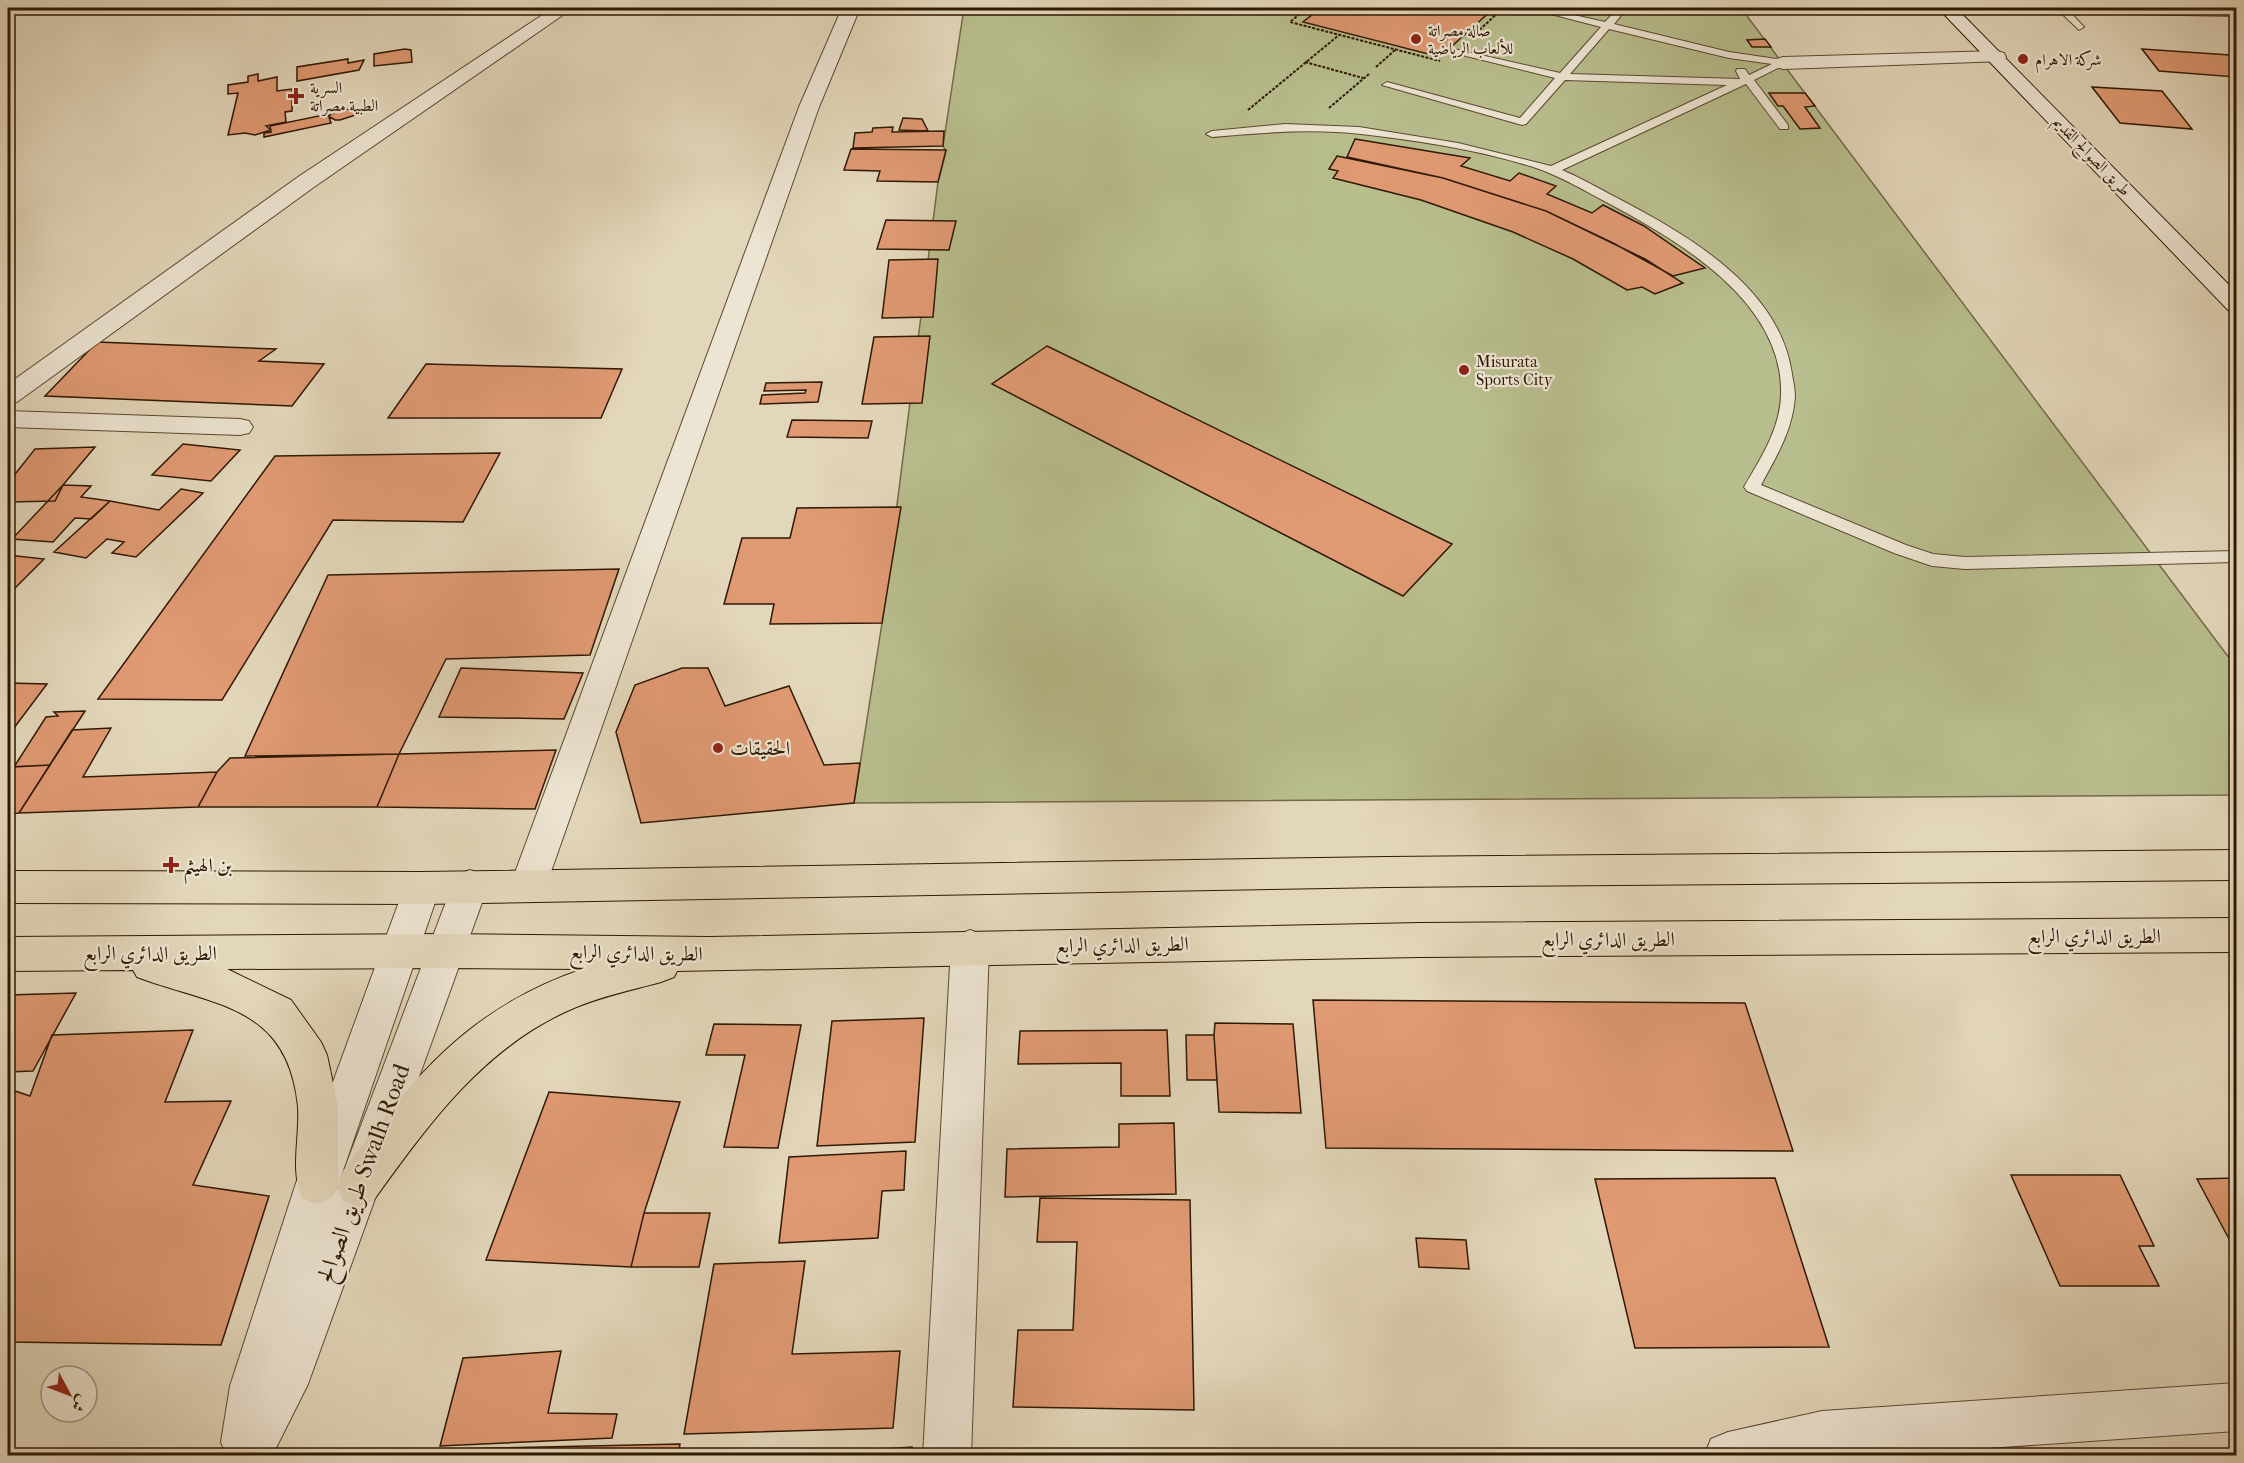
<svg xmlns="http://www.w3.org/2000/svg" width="2244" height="1463" font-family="'IM FELL French Canon',Amiri,serif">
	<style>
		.green { fill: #b8bd8d; stroke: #746a48; stroke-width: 1.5 }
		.building { fill: #e09a73; stroke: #2f1802; stroke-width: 1.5 }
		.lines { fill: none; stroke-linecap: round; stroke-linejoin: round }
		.service-casing { stroke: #5c4830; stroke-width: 2 }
		.minor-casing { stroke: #5c4830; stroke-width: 2 }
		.tertiary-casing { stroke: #5c4830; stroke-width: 2 }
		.secondary-casing { stroke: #2f1802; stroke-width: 2 }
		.primary-casing { stroke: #2f1802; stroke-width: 2 }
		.path { stroke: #2f1802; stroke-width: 2; stroke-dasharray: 3 1.5; stroke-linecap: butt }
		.service { fill: #ede5d3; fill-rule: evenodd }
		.minor { fill: #ede5d3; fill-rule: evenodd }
		.tertiary { fill: #ede5d3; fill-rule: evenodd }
		.secondary { fill: #ede5d3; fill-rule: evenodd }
		.primary { fill: #e3d7bb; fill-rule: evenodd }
		.poi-dot { fill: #8f2418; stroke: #ede5d3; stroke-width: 2 }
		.labels { text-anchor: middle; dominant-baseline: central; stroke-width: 4.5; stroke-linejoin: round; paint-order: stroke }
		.far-poi-label { font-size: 16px; fill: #2f1802; stroke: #ede5d3; text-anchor: start }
		.far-street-label { font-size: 16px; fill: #2f1802; stroke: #ede5d3 }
		.poi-label { font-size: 20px; fill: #2f1802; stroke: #ede5d3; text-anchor: start }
		.street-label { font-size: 20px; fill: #2f1802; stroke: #ede5d3 }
		.near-street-label { font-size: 24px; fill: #2f1802; stroke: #ede5d3 }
	</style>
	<rect width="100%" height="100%" fill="#e3d7bb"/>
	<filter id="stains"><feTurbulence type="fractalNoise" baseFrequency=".00333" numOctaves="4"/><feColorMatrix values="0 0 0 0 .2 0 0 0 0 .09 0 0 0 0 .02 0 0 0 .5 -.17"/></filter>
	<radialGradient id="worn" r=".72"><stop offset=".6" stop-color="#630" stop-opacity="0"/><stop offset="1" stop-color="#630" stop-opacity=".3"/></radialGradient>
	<path class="green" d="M964,8H1741L2236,667V795L854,803L882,623L938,182L946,151L943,146Z"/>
	<path class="building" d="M1321,8H1494L1440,57L1303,22Z
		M1765,39L1771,47H1752L1747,40Z
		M405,49L411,50L412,62L374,66V54Z
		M2142,49L2230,55L2236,61V77L2159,71Z
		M348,59V63L364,60L359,70L297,81V67Z
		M258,74V81L277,77V91L292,89V111L285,112L286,122L266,126L271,130L255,135L245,133L228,135L238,93L228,94V85L248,82V76Z
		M2092,87L2162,91L2192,129L2120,123Z
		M1769,93H1805L1815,106L1805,107L1820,128L1800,129L1783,106H1778Z
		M341,109L356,110L365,112L340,120H335L328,116Z
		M328,114L331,123L264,137V133L271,132L270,126Z
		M903,118L922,119L928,131L899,130Z
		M893,127L892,132L944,131L943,146L853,148L855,133L872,132L873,128Z
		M1355,139L1470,158L1461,166L1510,181L1519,173L1556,186L1547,194L1592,213L1603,205L1644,226L1705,268L1673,276L1613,243L1546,211L1443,178L1347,157Z
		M851,149L946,150L938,182L877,181L880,171L844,170Z
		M1337,156L1443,178L1546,211L1645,259L1683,283L1655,294L1642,287L1627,290L1573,259L1513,232L1421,200L1333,178L1338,171L1329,169Z
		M886,220L956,221L949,250L877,249Z
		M938,259L933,317L882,318L889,260Z
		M930,336L922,403L862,404L874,337Z
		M97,342L276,349L259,361L324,364L292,406L45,396Z
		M1047,346L1452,544L1403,596L992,384Z
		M426,364L622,369L601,418H388Z
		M822,382L818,402L760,404L762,395L805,393L806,390L764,391L766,383Z
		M792,420L872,421L868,438L787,437Z
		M183,444L240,450L211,481L152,475Z
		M95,447L63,485L55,501L8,502V483L35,449Z
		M500,453L463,522L333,520L222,700L98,699L275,456Z
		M63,485L91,486L81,497L110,501L91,519L75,518L53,542L12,539Z
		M181,489L203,493L136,557L112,553L124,542L107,539L86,558L54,552L110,501L159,510Z
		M901,507L882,623L770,624L774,604H724L742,538H790L797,508Z
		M8,555L44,559L8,595Z
		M619,569L590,655L446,659L399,754L245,756L328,575Z
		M461,668L583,673L564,719L439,717Z
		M682,668H708L725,706L789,686L824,765L860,763L854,803L641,823L616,732L635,685Z
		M8,683L47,684L8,736Z
		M85,711L50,765L14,767L46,717L58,716L54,712Z
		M111,728L83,777L217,772L198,807L19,813L72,730Z
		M556,750L535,809L377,807L399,754Z
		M399,754L377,807H198L217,772L230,758Z
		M50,765L19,813L8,814V767Z
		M76,993L33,1071L8,1072V995Z
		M1313,1000L1745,1003L1793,1151L1326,1148Z
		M924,1018L915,1142L817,1146L832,1021Z
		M1215,1023L1293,1024L1301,1113L1219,1112L1214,1035Z
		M714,1024L801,1025L778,1148L724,1147L745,1055H706Z
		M193,1030L165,1102L231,1101L193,1185L269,1196L221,1345L8,1342V1096L12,1090L30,1096L52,1035Z
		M1167,1030L1170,1096H1121V1063L1018,1064L1020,1031Z
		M1186,1035H1214L1217,1080H1187Z
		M549,1092L680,1102L644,1213L631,1267L486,1260Z
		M1174,1123L1176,1194L1005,1197L1007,1149L1119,1147V1124Z
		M906,1151L904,1190L882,1191L878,1238L779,1243L789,1157Z
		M2011,1175H2120L2154,1246H2139L2159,1286H2060Z
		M1775,1178L1829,1347L1635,1348L1595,1179Z
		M2236,1178V1252L2197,1179Z
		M1040,1198L1190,1200L1194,1410L1013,1407L1018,1330H1073L1077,1242H1037Z
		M644,1213H710L699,1267H631Z
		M1416,1238L1466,1240L1469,1269L1419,1267Z
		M805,1261L792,1354L900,1351L893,1428L684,1434L714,1264Z
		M561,1351L548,1413L617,1414L612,1438L440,1446L463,1358Z
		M680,1444L678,1456H452L454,1449Z
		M912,1447V1456H779Z"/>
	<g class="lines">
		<defs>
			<path id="service" d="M1528,8H1543L1605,22L1618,8H1627L1614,24L1729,52L1783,60L1788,63L1754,80L1788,125V129H1780L1746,84L1562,170C1581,178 1600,189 1619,199C1688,235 1780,288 1792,374C1793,381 1795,389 1795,396C1793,430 1776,457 1761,485L1906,545L1933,554L1965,557L2236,551V562L1965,569L1932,566L1894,553L1747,491L1744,487C1761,458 1780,429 1781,395C1784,302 1679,241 1608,203C1585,191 1564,178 1539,169C1482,150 1420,141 1361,134C1311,128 1262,133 1212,137L1206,134L1212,131L1285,124L1359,127L1458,143L1551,166L1727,85L1565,80L1526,124L1522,125L1382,85L1387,82L1520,118L1555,78L1454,53V49L1560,73L1601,27ZM1609,29L1729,58L1772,64L1749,75L1745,69H1737L1736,71L1740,79L1570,74Z
				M2056,8L2236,10V16L2071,13L2084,27L2079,30Z"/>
			<path id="minor" d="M842,8H860L819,107L546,886L541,897L528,902L515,897L510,886L799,107Z
				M1997,51L2004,53L2006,57L2004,61L1783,69L1776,67L1774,63L1776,59L1783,57Z
				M8,411L240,419L249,421L253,427L249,433L240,435L8,427Z
				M970,930L983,935L989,947L971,1456H923L951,947L957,935Z
				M2236,1383V1431L1872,1456H1704L1711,1439L1728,1432L1822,1411Z"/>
			<path id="tertiary" d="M553,8H573L314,187L17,402L8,404V384L298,177Z
				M470,870L483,875L488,886L308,1384L272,1456H222L224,1450L221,1442L230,1386L296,1183L404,888L409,877L422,872L435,877L440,888L335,1194L452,886L457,875Z"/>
			<path id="secondary" d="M1938,8H1956L2236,292V312L2228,310Z"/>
			<path id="primary" d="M2236,850V880L1387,887L422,904L8,903V871L422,872L1387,857Z
				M2236,918V952L1420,957L677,971L674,977L661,982C632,990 602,996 574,1008C484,1046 428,1125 373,1201L358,1207L343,1201L337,1186L332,1198L317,1204L302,1198C290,1169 300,1138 298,1107C288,1004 214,1006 137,977L133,970L8,971V937L446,934L709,937L1420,923ZM446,968L583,969C468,1008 413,1078 343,1171L338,1182V1107L327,1055L321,1042L291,1000L227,969Z"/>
		</defs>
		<use href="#service" class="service-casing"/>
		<use href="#minor" class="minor-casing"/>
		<use href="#tertiary" class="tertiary-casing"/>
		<use href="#secondary" class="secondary-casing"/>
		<use href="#primary" class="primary-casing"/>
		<path class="path" d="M1285,8L1302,12
			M1307,8L1290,22L1440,61
			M1473,36L1503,8
			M1305,62L1363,78
			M1376,67L1395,50
			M1329,108L1369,74
			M1248,110L1339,35"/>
		<use href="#service" class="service"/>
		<use href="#minor" class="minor"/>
		<use href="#tertiary" class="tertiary"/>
		<use href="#secondary" class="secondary"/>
		<use href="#primary" class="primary"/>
	</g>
	<g class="poi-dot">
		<circle cx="1416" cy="39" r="6"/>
		<circle cx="2023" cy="59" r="6"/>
		<path d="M293 87h6v6h6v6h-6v6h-6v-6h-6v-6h6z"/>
		<circle cx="1464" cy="370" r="6"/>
		<circle cx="718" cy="748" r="6"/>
		<path d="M168 856h6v6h6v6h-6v6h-6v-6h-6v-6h6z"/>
	</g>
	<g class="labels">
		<g class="far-poi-label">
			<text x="1428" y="30">صالة مصراتة<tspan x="1428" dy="18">للألعاب الرياضية</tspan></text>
			<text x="2035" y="59">شركة الاهرام</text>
			<text x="310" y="87">السرية<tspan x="310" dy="18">الطبية مصراتة</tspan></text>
			<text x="1476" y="361">Misurata<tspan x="1476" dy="18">Sports City</tspan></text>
		</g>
		<g class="far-street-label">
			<text transform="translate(2092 156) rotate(46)">طريق الصوالح القديم</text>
		</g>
		<g class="poi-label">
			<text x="730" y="748">الحقيقات</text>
			<text x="183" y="865">بن الهيثم</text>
		</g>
		<g class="street-label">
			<text x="2094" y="936">الطريق الدائري الرابع</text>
			<text x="1608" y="939">الطريق الدائري الرابع</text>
			<text transform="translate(1122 945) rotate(-1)">الطريق الدائري الرابع</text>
			<text x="150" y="953">الطريق الدائري الرابع</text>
			<text transform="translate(636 953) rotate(1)">الطريق الدائري الرابع</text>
		</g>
		<g class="near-street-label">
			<text transform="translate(363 1173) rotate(-70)">طريق الصوالح Swalh Road</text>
		</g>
	</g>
	<rect width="2244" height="1463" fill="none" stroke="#e3d7bb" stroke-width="30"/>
	<rect x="9" y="9" width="2226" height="1445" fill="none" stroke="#2f1802" stroke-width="3"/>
	<rect x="15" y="15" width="2214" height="1433" fill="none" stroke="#2f1802" stroke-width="1.5"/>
	<g transform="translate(69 1394) rotate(131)"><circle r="28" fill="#ede5d3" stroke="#a1937f" stroke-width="1.5"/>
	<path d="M0-4.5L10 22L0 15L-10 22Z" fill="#8f2418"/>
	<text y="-9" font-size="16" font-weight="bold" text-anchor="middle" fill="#2f1802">ش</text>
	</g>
	<rect width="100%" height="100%" filter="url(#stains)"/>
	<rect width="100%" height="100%" fill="url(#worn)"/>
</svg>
